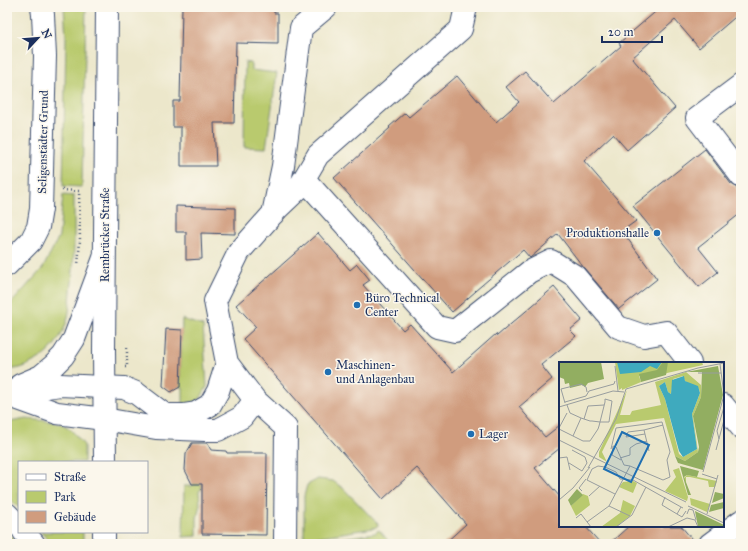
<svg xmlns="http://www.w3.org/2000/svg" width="748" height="551" font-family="'IM FELL Great Primer',serif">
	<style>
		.green { fill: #b9ca6e; stroke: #6a7c66 }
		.building { fill: #d09c7e }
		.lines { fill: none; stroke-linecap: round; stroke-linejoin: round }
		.minor-casing { stroke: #3a4b6e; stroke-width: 24 }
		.major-casing { stroke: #3a4b6e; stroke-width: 24 }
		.path { stroke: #3a4b6e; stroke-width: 2.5; stroke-dasharray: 1 3; stroke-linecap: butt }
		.minor { stroke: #fff; stroke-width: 22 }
		.major { stroke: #fff; stroke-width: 22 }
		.poi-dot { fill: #1f6fb2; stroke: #fbf7ec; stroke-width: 1.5 }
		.labels { text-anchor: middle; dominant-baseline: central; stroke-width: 3; stroke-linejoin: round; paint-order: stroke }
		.street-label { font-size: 12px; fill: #1b2f5e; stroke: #fbf7ec }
		.poi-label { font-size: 12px; fill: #1b2f5e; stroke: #fbf7ec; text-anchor: start }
		.inset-road { fill: none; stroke: #989d9f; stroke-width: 1 }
		.view { fill: #1f6fb2; fill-opacity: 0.15; stroke: #1f6fb2; stroke-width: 2 }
		.inset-edge { fill: none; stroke: #1b2f5e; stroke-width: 2 }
	</style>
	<rect width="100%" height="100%" fill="#fbf7ec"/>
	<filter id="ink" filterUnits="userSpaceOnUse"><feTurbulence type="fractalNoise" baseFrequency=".025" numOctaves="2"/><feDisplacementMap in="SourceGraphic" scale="8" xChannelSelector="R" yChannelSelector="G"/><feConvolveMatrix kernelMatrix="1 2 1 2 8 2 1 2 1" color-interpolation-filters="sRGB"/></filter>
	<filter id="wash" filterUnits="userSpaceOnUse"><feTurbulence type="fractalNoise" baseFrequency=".012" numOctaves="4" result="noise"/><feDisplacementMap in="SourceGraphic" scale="16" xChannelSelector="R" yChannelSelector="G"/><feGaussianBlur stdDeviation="0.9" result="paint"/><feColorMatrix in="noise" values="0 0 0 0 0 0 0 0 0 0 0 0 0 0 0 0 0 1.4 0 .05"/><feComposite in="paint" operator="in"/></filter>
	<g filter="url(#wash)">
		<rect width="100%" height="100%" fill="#ece7cb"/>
		<path class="green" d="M64,7H86L82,187L63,186L66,37Z
			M245,62L251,63V70L277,73L266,148L244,147Z
			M63,195L74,196C74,227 75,259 71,291C70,300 70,311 67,321C62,338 49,355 33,362C25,367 17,370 7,369V307L16,298L43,268L59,236Z
			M182,319L203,326L207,387L200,399L183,409V387H180Z
			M26,419C37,420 56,421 66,426C72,429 79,440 84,445V462H19V508L7,496V425L10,422Z
			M318,479L333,481L344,489L379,525L374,528L304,539V496L307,485Z
			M193,484H202L201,490L199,491L200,504L197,518V536L183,537L184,486H192Z
			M379,530L391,544H378L377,543L375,544H304L375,533Z
			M41,532H83V544H51Z
			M7,533L17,542L18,544H7Z"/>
		<g id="blocks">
			<path class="building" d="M182,7H274V13H278V44L236,43L234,123H214L216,166H181V127H173V101H180Z
				M661,7H741V12L699,48L675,20L632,58L675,108L627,150L613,134L584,161L636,221L622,231L657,279L619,309L584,268L558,234L530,258L523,250L475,291H476L452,312L334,178L390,128L389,127L405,113L409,117L457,76L496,122L519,102L506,87L525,71L554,104L621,46L619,43Z
				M705,149L731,184L735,186L741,195V213L698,247L718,272L699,287L633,206Z
				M176,206L235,208V234L201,233L202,259L186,260V232H176Z
				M318,233L350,270L357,264L370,280L363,285L403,330L410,324L453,372L496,334L497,336L554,287L582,320L570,330L576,336L541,365L552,379L519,407L545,437L560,425V448L535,468L560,497V526H585L601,544H444L466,524L417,468L383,499L243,339L256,327L236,305Z
				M166,329L182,330L180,387L171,392L163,386Z
				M192,443H207L211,450L226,451L227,453H267L266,535L202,534V484H192L185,470L186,454Z
				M629,526H681L696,544H609Z"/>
		</g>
	</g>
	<g filter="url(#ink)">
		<use href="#blocks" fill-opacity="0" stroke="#3a4b6e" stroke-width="1"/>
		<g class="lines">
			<defs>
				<path id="minor" d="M741,85L697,118L741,176
					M304,179L437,327L455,331L529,272L551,261L575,276L618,327L644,336L666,332L690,363
					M273,214L283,166L301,28L326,7
					M7,265L31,241L38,227L41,209L45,56L43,15L42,7
					M20,385L41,376L53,366L63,356L74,339L104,258
					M7,393L60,385L124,388L136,393L165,415H183L196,413L210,405L218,391L227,363
					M7,395L57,413L104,419L156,428L205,430H218L242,417L255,400L286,428L285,544
					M255,400L227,363L215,301L239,252L278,208L298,189L318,155L461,29L466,7
					M723,405L741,427
					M7,514L19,526
					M24,532L34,544
					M710,544L741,521"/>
				<path id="major" d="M105,462L104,350L107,7
					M104,544V532"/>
			</defs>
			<use href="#minor" class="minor-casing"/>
			<use href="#major" class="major-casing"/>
			<path class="path" d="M62,190L79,191L80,240L78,265
				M125,367H127V346"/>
			<use href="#minor" class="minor"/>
			<use href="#major" class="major"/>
		</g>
	</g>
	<g class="poi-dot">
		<circle cx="657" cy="233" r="4"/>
		<circle cx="357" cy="305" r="4"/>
		<circle cx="328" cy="372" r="4"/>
		<circle cx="471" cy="434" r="4"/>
	</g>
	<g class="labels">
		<g class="street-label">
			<text transform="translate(43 142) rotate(-89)">Seligenstädter Grund</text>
			<text transform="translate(105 235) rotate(-90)">Rembrücker Straße</text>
		</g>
		<g class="poi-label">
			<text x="649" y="233" text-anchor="end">Produktionshalle</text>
			<text x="365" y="298">Büro Technical<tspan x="365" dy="14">Center</tspan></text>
			<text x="336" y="365">Maschinen-<tspan x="336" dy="14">und Anlagenbau</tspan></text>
			<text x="479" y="434">Lager</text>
		</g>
	</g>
	<g transform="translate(559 362)">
		<rect width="165" height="165" fill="#ece7cb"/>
		<path d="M56,0H108V2L109,0H143L144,3L108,11L105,13L80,14L82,20L63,28V26L60,28ZM127,10L142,23V35L134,54L139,90L126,99L116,94L105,56L57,62L43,90L48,100L40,95V90L68,28L61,53H71L73,49L102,43L96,20ZM124,14L126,19L140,27L141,31L133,52L138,87L124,95L120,92L106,37L100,24L106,20L109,30L112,32L114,17ZM120,106L129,135L128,139L106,129L117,115L114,108ZM128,113L158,119L156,125H150L149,119L131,115H127V122L125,116ZM74,119L78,121L74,131L60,125L64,120ZM24,132L29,134L31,143L17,154L12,144ZM131,136L151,142L148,150L132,143ZM64,138L76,144L71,154L57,165H42L61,151Z" fill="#b9ca6e" fill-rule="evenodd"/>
		<path d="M0,0H42L45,17L29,21L26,25L23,23L11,26L10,21L6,22L5,17L0,15ZM104,0H109L107,13L82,20L80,12L98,8ZM159,4L164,33L144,108L119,101L116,94L126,99L139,90L140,85L134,54L142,35L143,10H127ZM121,104L140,109L138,115L128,113L125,115L132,133H129ZM18,127L24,133L12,144L9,138ZM156,130L165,132V136L153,141ZM165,140V146L150,150L152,143ZM136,149L165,163V165H139Z" fill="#92ae61"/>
		<path d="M58,0H103L98,7L91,4L82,10L61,12ZM125,14L126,19L139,24L141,31L133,52L138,87L124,95L120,89L106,37L100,24L106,20L109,30L112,32L113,18Z" fill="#3faabe"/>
		<path class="inset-road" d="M56,4L59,29M139,11H162M6,40L27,34L30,29L55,22L56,19M6,41L2,27L22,22L27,25L28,30M0,45L54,29L65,30M25,57L29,44L45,43M0,66L8,51M0,67L24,79H31L39,67L40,64L46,40V37L53,39L50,60H41L33,59H31L22,56L11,51L8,43M85,68L69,70L67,75L86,72M14,74L22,56M160,77L158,69L165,45M0,78L36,96M157,88L165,58M90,89L85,68L104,63M0,96L8,95L11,108M36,96L127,140M61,96L71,93V86L77,82L88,79M62,98L53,93L54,84L57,85L65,103L71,104M10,101L23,109L28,101L26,95L13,88M29,106L57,57L67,27L139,6L165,1M144,110L165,33L161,2M143,112L158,117M23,129L20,126L27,117M56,132L28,118L33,107L39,104L46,105L57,110L61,117L74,118L122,145M30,134L41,124M106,135L103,143L118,152M0,138L14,126L31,105M50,144L71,154M129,144L165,161M124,146L122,145L118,152L123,155L127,149M128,152L130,147L134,148L137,158M148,152L159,113M17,156L22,152L32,165M28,160L50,144L71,104L104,118L111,115L108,98L111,90L103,60L57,66L52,87M57,165L73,153L87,125M109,165L128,156L136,158L139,165"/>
		<path class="view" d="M63,70L90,83L72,120L45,107Z"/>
		<rect width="165" height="165" class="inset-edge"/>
	</g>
	<rect width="748" height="551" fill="none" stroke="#fbf7ec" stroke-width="24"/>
	<rect x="18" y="461" width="130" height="72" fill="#fbf7ec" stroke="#a1a7b3"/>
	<rect x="26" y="474" width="20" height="6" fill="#ffffff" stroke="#a1a7b3"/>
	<text x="54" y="481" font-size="12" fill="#1b2f5e">Straße</text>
	<rect x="26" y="491" width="20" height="12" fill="#b9ca6e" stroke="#a1a7b3"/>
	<text x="54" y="501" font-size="12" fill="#1b2f5e">Park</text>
	<rect x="26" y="511" width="20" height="12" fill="#d09c7e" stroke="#a1a7b3"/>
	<text x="54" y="521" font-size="12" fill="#1b2f5e">Gebäude</text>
	<g transform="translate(38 38) rotate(64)" stroke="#fbf7ec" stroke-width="3" paint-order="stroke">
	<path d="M0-3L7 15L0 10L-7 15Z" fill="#1b2f5e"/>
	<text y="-6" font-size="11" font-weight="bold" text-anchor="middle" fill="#1b2f5e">N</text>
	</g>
	<path d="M602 36v6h60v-6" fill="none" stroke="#1b2f5e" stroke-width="2"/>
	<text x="608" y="36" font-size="12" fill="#1b2f5e" stroke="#fbf7ec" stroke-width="3" paint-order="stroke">20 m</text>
</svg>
